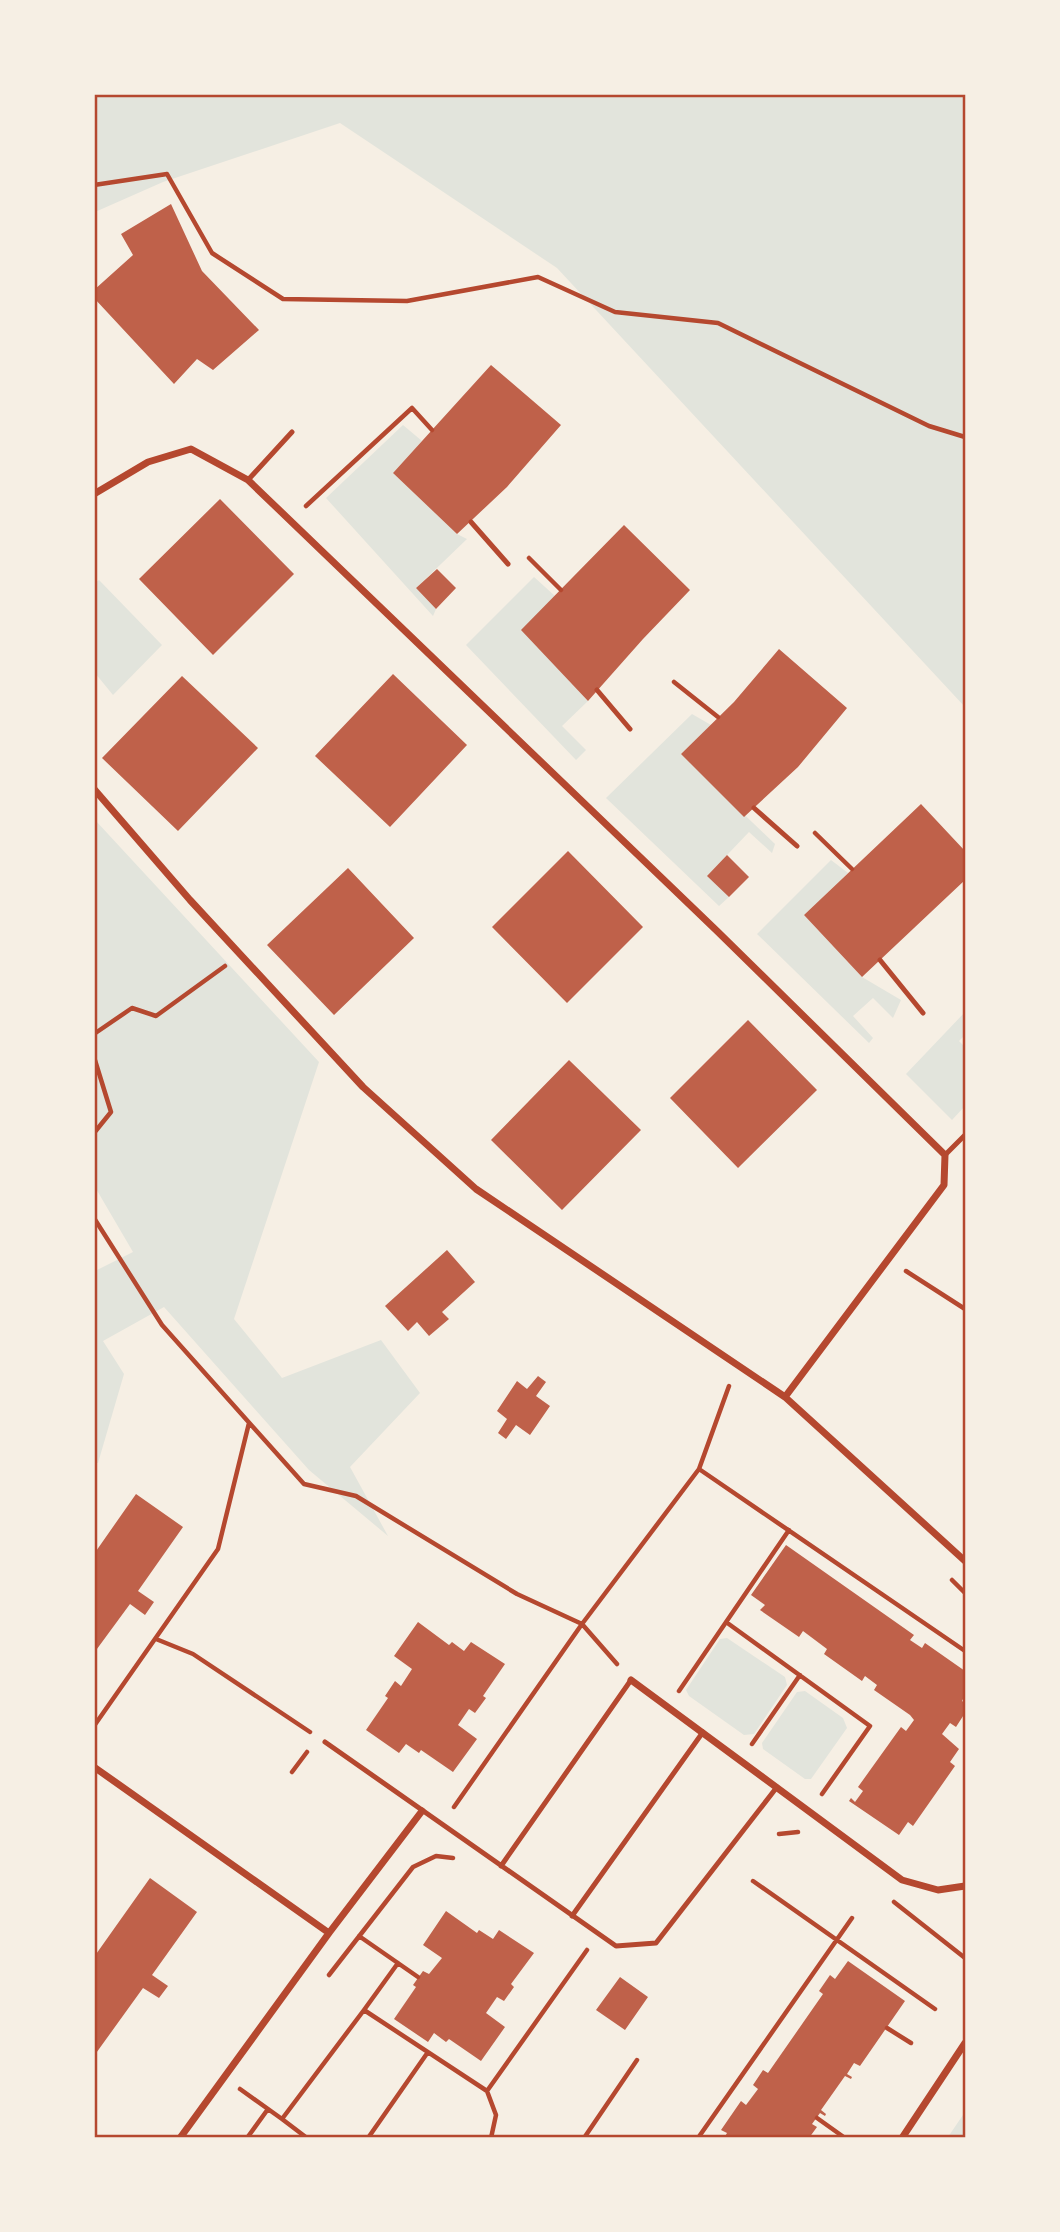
<svg xmlns="http://www.w3.org/2000/svg" width="1060" height="2232" font-family="'Alegreya Sans',sans-serif">
	<style>
		.green { fill: #e2e4dc }
		.building { fill: #bf614a }
		.lines { fill: none; stroke-linecap: round; stroke-linejoin: round }
		.path { stroke: #b5482f; stroke-width: 4.5 }
		.service { stroke: #b5482f; stroke-width: 5 }
		.minor { stroke: #b5482f; stroke-width: 7 }
		.neatline { fill: none; stroke: #b5482f; stroke-width: 2.5 }
	</style>
	<rect width="100%" height="100%" fill="#f6efe4"/>
	<path class="green" d="M95,95H965V707L557,268L340,123L163,182L95,212Z
		M403,425L422,441L393,473L457,534L467,539L416,588L436,609L433,616L326,498Z
		M534,577L555,596L522,630L588,701L562,726L586,750L576,760L466,645Z
		M99,580L162,645L113,695L95,673V583Z
		M692,714L711,725L681,754L775,844L772,853L749,832L708,875L729,897L719,906L606,798Z
		M96,821L319,1062L234,1319L282,1378L381,1340L420,1393L350,1467L388,1536L309,1470L164,1307L103,1341L124,1374L98,1463H95V1271L133,1252L95,1187Z
		M831,860L848,873L804,915L862,977L901,1000L893,1018L873,998L853,1016L873,1038L869,1043L757,934Z
		M965,1012V1035L959,1041L965,1047V1106L952,1120L906,1074Z
		M727,1638L785,1677L787,1685L754,1734L744,1735L689,1696L686,1690L720,1639Z
		M805,1691L843,1718L847,1728L811,1779H805L763,1749L762,1743L797,1692Z
		M965,2112V2137H948Z"/>
	<path class="building" d="M171,204L202,271L259,330L213,370L197,359L174,384L94,298V290L133,255L121,234Z
		M491,365L561,425L507,487L457,534L393,473Z
		M220,499L294,574L213,655L139,579Z
		M624,525L690,590L643,639L588,701L521,630Z
		M437,569L456,588L436,609L416,588Z
		M779,649L847,708L798,767L744,817L681,754L734,702Z
		M393,674L467,745L390,827L315,756Z
		M182,676L258,748L178,831L102,758Z
		M921,804L965,851V880L862,977L804,915Z
		M568,851L643,927L567,1003L492,927Z
		M727,855L749,877L729,897L707,876Z
		M348,868L414,938L334,1015L267,945Z
		M748,1020L817,1090L738,1168L670,1098Z
		M569,1060L641,1130L562,1210L491,1140Z
		M447,1250L475,1282L442,1312L449,1319L429,1336L417,1322L408,1331L385,1306Z
		M538,1376L546,1382L536,1396L550,1406L530,1435L516,1425L506,1439L498,1433L507,1419L497,1411L517,1381L527,1389Z
		M136,1494L183,1527L138,1591L154,1602L145,1615L130,1604L94,1653V1554Z
		M786,1545L914,1635L910,1640L922,1648L925,1643L965,1671V1695L962,1701L965,1703V1713L956,1727L950,1723L942,1734L959,1749L950,1762L955,1766L913,1826L908,1822L899,1835L849,1801L851,1798L855,1802L863,1791L858,1787L901,1727L906,1731L914,1720L910,1715L874,1690L877,1685L865,1676L862,1681L824,1654L827,1649L803,1631L799,1637L760,1610L765,1605L751,1595Z
		M418,1622L449,1645L452,1642L464,1651L471,1642L505,1664L483,1696L486,1698L475,1713L469,1709L458,1725L477,1739L453,1772L421,1750L419,1753L406,1744L399,1753L366,1730L388,1698L385,1696L395,1681L401,1686L412,1669L394,1656Z
		M150,1878L197,1912L152,1975L168,1986L159,1998L143,1988L94,2056V1957Z
		M446,1911L477,1933L479,1930L493,1939L499,1930L534,1953L511,1984L514,1987L504,2001L497,1997L486,2013L505,2027L481,2061L449,2039L446,2042L434,2033L428,2042L394,2019L416,1987L413,1985L423,1971L429,1974L442,1958L423,1945Z
		M848,1961L905,2001L860,2066L854,2063L847,2074L852,2077L851,2079L845,2076L821,2110L826,2114L825,2116L820,2113L812,2124L817,2127L809,2138H724L727,2133L721,2130L741,2101L746,2105L758,2089L753,2085L763,2070L768,2073L823,1994L819,1991L830,1975L835,1979Z
		M620,1977L648,1997L625,2030L596,2010Z"/>
	<g class="lines">
		<path class="path" d="M94,185L167,174L212,253L283,299L407,301L538,277L615,312L718,323L929,426L965,437
			M306,506L412,408L432,430
			M529,558L561,590
			M674,682L718,717
			M815,833L852,869
			M94,1034L132,1008L156,1016L225,966
			M94,1057L111,1112L94,1133
			M94,1218L162,1325L304,1484L356,1496L517,1594L582,1624L617,1664
			M906,1271L965,1309
			M699,1469L965,1651
			M952,1580L965,1593
			M726,1622L870,1726L822,1794
			M156,1639L193,1654L310,1732
			M679,1691L789,1530
			M94,1726L218,1549L249,1423
			M752,1744L800,1675
			M292,1772L307,1752
			M454,1807L582,1624L699,1469L729,1386
			M779,1834L798,1832
			M753,1881L935,2009
			M894,1902L965,1958
			M359,1936L418,1977
			M329,1975L413,1867L436,1856L453,1858
			M364,2010L398,1963
			M887,2028L911,2043
			M240,2089L282,2119
			M487,2091L496,2115L491,2138
			M817,2118L845,2138
			M247,2138L268,2109
			M307,2138L282,2119L364,2010L487,2091L587,1950
			M368,2138L428,2052
			M584,2138L637,2060
			M698,2138L852,1918"/>
		<path class="service" d="M248,480L292,432
			M471,522L508,564
			M597,690L630,729
			M754,808L797,846
			M880,960L923,1013
			M945,1155L965,1135
			M325,1742L616,1946L656,1943L777,1787
			M501,1866L631,1680
			M572,1916L703,1732"/>
		<path class="minor" d="M94,494L148,462L191,449L248,480L717,931L945,1155L944,1185L785,1397
			M94,789L190,900L363,1087L476,1189L785,1397L965,1561
			M631,1680L902,1880L938,1890L965,1886
			M94,1767L329,1933L180,2138
			M329,1933L422,1811
			M902,2138L965,2043"/>
	</g>
	<rect width="1060" height="2232" fill="none" stroke="#f6efe4" stroke-width="192"/>
	<rect x="96" y="96" width="868" height="2040" class="neatline"/>
</svg>
